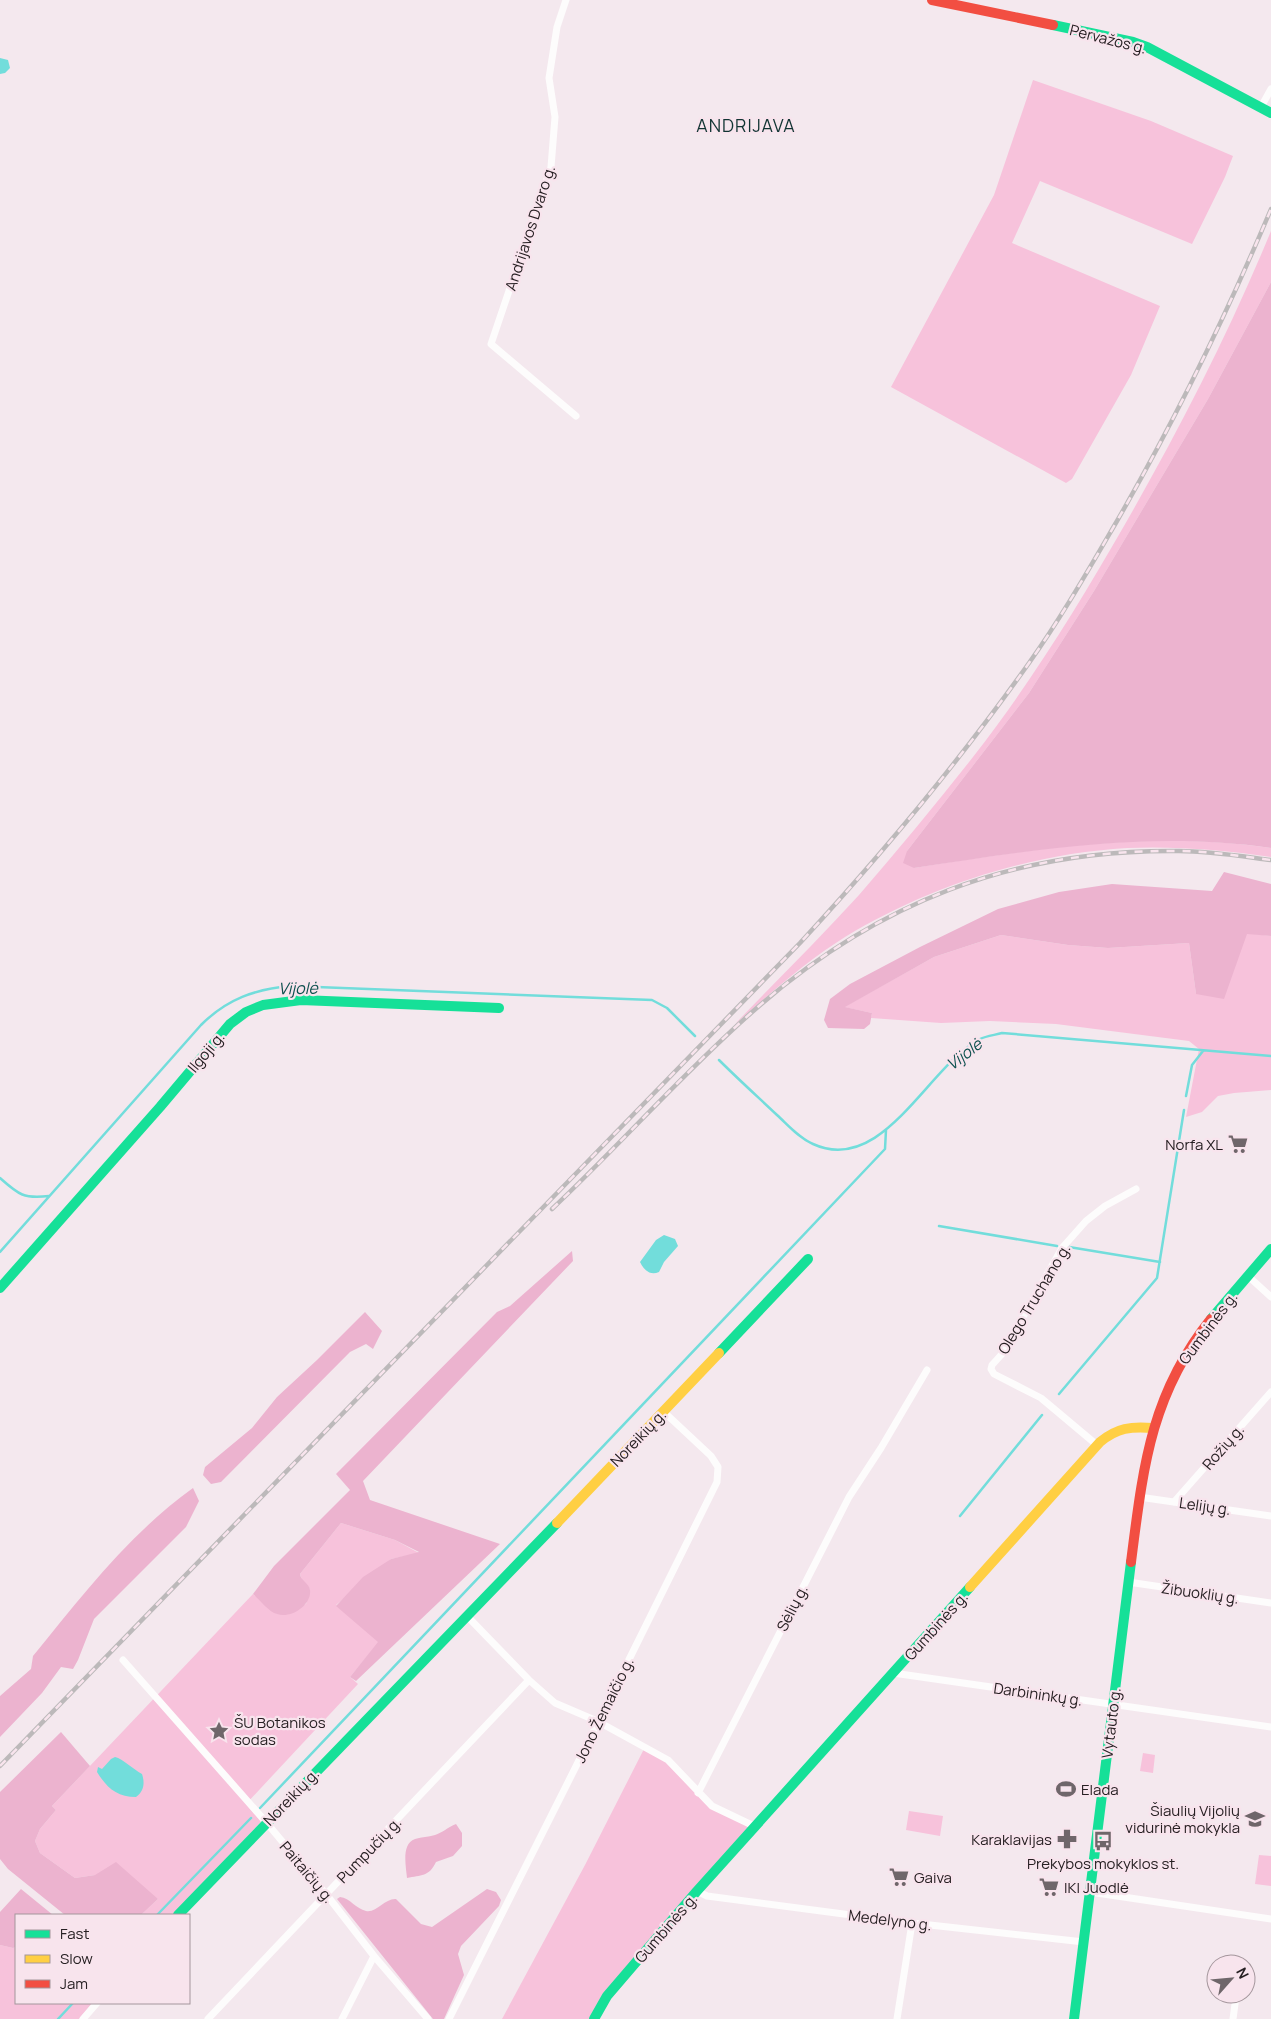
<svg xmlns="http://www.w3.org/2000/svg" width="1271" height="2019" font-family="Manrope,sans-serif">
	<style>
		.green { fill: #f7c2db }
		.forest { fill: #ecb3cf }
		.water { fill: #72dddb }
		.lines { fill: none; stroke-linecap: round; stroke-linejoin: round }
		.stream { stroke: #72dddb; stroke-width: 2.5 }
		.street { stroke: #fdfcfc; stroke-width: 7 }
		.fast { stroke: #16e098; stroke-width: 10 }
		.slow { stroke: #ffcf43; stroke-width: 10 }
		.jam { stroke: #f24e42; stroke-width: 10 }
		.rail-casing { stroke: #bcb9ba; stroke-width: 4.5 }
		.rail { stroke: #f8e4ed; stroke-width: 2.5; stroke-dasharray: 8; stroke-linecap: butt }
		.labels { text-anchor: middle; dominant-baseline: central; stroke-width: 4.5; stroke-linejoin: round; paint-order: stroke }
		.street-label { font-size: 15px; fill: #272023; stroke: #f8e4ed }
		.poi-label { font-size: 15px; fill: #272023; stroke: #f8e4ed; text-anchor: start }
		.water-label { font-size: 16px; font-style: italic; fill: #0d504e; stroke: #f8e4ed }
		.quarter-label { font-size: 18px; letter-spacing: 1px; fill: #113433; stroke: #f8e4ed }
	</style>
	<rect width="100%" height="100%" fill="#f4e8ee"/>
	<path class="green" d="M1033,80L1151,121L1233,156L1225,177L1192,244L1040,181L1012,243L1160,306L1131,375L1072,479L1066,483L891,387L994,195Z
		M1271,231V282L1208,399L1094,591L1029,693L907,851L914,868C1032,849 1152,830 1271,848V857C1224,850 1175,846 1127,848C1028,854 929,886 845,937C805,962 770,994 735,1024C776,981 819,939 859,895C898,850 936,804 973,757C1030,684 1078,606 1124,526C1179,430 1229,333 1271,231Z
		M1247,933L1271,936V1090L1234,1093L1218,1096L1202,1112L1186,1117L1199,1049L1189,1041L1056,1024L990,1021L941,1023L871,1018L872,1013L844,1007L934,957L1001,935L1068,945L1108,948L1189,943L1196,994Z
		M341,1523L395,1540L419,1553L391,1559L336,1605L379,1642L350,1677L358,1684L246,1804L261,1822L172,1915H141L158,1899L95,1875L75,1878L40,1853L35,1841L40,1829L56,1810L52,1806L253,1594L277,1614L306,1604C315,1581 305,1591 300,1574Z
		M645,1747L668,1760L712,1806L756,1827L594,2019H502L585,1865Z
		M1143,1753L1155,1755L1153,1773L1140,1771Z
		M909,1811L943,1816L940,1836L906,1830Z
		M1259,1855L1271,1856V1886L1255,1884Z
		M0,1945L13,1948L16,1947V2003H92L79,2019H0Z"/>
	<path class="forest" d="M1271,282V848C1152,830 1032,850 914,868L903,863L907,851L1029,693L1094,591L1208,399Z
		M1224,872L1271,884V936L1247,934L1224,999L1196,994L1189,943L1108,948L1068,945L1001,935L934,957L845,1007L872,1013L870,1024L864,1029L828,1028L824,1020L830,999L850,984L920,947L998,909L1059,892L1112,884L1212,891Z
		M572,1251L573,1261L363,1481L370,1500L500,1544L356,1681L350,1677L378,1642L336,1606L363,1577L391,1559L419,1552L395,1540L341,1523L300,1574C301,1581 309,1583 310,1590C312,1605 291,1619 277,1614C269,1612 260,1600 253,1594L274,1566L350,1490L336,1474L497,1312L510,1306Z
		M365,1312L382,1331L373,1349L366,1344L350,1352L221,1482L211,1484L203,1475L205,1467L252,1428L277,1397L317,1360Z
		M193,1488L199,1501L186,1527L94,1619L78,1660L73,1669L61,1667L42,1693L0,1737V1696L31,1669L33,1656C82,1596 129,1534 193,1488Z
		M61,1732L90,1766L52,1806L56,1810L40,1829L35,1841L40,1853L75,1878L95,1875L116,1862L158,1899L141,1915H65L8,1869L0,1859V1792Z
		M456,1824L462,1833V1846L453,1856L436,1862C429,1877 421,1875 407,1878C406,1866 401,1844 415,1839C422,1837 428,1837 435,1835C442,1833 448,1827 456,1824Z
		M21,1889L53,1915H16V1947L13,1948L0,1945V1912Z
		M487,1889L496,1892L501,1900L499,1906L461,1946L458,1954L464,1975L444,2019H433L337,1899L340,1897C350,1898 356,1909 366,1911C377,1913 385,1898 396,1899L421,1924L432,1927Z"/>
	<path class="water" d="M0,58L8,60L10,68L5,73L0,74Z
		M664,1235L675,1239L678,1246L664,1262L659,1272C650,1276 644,1270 640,1262L656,1240Z
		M115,1757C123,1759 133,1769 142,1774C145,1783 144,1791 136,1797C117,1797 107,1788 97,1772L98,1767L102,1769L111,1759Z"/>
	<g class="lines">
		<path class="stream" d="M719,1060C738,1079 758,1097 777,1115C788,1125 799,1138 813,1144C883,1176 928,1066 980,1039C986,1036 995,1035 1002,1033L1271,1056
			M1186,1096L1192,1065L1203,1051
			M0,1178C19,1195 24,1199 49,1196
			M939,1226L1057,1246
			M1069,1247L1160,1262
			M0,1252L201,1025C227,999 255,989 291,986L652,1000L667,1008L695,1036
			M1059,1394L1157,1278L1184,1110
			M960,1516L1042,1415
			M260,1808L885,1149L886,1130
			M157,1915L251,1818
			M58,2019L73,2003"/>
		<path class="street" d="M566,0L557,27L549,78L555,117L551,167L491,344L576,416
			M1261,107L1271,89
			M1248,1276L1271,1297
			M1097,1445L1041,1398L994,1374L991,1369L992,1365L1002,1354L1062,1248L1086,1221L1105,1206L1136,1189
			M1139,1497L1271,1516
			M1174,1502L1271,1392
			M1128,1582L1271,1603
			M467,1616L529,1680L555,1703L597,1721L668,1760L712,1806L756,1827
			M123,1660L266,1822L326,1894L374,1956L428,2019
			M893,1673L1271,1727
			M698,1793L849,1497L881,1448L927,1370
			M697,1891L707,1896L912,1923L1084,1942
			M1090,1892L1271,1919
			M83,2019L97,2003
			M208,2019L529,1680
			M342,2019L374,1956
			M449,2019C539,1840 629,1662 717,1482L718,1467L711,1456L664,1412
			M897,2019L912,1923
			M1233,2019L1235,2004"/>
		<path class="fast" d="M1053,25L1133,42L1147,47L1271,113
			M0,1288L160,1107L230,1024L246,1012L263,1005L301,1000L499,1008
			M1211,1319L1271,1249
			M719,1353L808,1259
			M178,1915L557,1523
			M594,2019L607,1996L697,1891L970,1587
			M1074,2019L1131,1562"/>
		<path class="slow" d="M557,1523L719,1353
			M970,1587L1100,1442C1117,1428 1131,1426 1153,1428"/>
		<path class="jam" d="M932,0L1053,25
			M1131,1562C1143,1469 1150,1395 1211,1319"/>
		<defs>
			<path id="rail" d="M552,1209C620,1145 681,1075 751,1013C875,903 1012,849 1179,851C1209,851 1240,856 1271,860
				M0,1766L800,943C882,854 959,762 1029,663C1061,618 1089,569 1117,521C1175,420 1226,316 1271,209"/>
		</defs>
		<use href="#rail" class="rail-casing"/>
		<use href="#rail" class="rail"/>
	</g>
	<defs>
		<symbol id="supermarket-bare" viewBox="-9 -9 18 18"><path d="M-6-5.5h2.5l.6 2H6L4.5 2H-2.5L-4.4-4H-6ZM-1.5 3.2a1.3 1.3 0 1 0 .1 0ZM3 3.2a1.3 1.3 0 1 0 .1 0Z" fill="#6f666a" stroke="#f8e4ed" stroke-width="2.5" paint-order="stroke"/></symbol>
		<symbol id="sight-bare" viewBox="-9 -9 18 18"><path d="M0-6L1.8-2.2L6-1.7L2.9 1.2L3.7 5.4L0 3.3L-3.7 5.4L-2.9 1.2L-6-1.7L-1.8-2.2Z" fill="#6f666a" stroke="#f8e4ed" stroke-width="2.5" paint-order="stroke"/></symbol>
		<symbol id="stadium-bare" viewBox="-9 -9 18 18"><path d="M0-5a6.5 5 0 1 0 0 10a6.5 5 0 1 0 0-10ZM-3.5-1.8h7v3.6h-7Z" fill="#6f666a" stroke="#f8e4ed" stroke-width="2.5" paint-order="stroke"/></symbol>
		<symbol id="school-bare" viewBox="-9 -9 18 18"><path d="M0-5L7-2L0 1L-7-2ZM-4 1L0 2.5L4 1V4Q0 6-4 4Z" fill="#6f666a" stroke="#f8e4ed" stroke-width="2.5" paint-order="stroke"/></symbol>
		<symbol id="pharmacy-bare" viewBox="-9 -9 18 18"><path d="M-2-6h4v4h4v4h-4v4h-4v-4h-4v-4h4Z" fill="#6f666a" stroke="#f8e4ed" stroke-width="2.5" paint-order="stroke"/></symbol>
		<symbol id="bus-bare" viewBox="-9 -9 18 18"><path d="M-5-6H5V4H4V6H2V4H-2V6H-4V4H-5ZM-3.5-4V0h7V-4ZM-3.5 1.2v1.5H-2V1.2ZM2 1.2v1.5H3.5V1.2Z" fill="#6f666a" stroke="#f8e4ed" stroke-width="2.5" paint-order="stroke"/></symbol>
	</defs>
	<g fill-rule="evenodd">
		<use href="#supermarket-bare" x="1224" y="1130" width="28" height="28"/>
		<use href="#sight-bare" x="205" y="1717" width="28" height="28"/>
		<use href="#stadium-bare" x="1052" y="1775" width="28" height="28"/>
		<use href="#school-bare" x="1241" y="1805" width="28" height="28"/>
		<use href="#pharmacy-bare" x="1053" y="1825" width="28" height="28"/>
		<use href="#bus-bare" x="1089" y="1827" width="28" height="28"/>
		<use href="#supermarket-bare" x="885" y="1863" width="28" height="28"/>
		<use href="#supermarket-bare" x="1035" y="1873" width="28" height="28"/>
	</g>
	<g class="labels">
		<g class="street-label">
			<text transform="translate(1108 39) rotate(14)">Pervažos g.</text>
			<text transform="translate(530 228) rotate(-72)">Andrijavos Dvaro g.</text>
			<text transform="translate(206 1052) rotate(-50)">Ilgoji g.</text>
			<text transform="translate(1034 1299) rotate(-59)">Olego Truchano g.</text>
			<text transform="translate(1208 1328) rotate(-53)">Gumbinės g.</text>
			<text transform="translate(638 1438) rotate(-46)">Noreikių g.</text>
			<text transform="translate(1223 1447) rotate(-49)">Rožių g.</text>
			<text transform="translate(1205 1506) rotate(8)">Lelijų g.</text>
			<text transform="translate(1200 1593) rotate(8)">Žibuoklių g.</text>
			<text transform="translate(792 1608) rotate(-63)">Sėlių g.</text>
			<text transform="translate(936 1626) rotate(-48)">Gumbinės g.</text>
			<text transform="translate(1038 1694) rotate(8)">Darbininkų g.</text>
			<text transform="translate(604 1710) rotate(-64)">Jono Žemaičio g.</text>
			<text transform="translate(1111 1723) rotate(-83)">Vytauto g.</text>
			<text transform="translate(291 1797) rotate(-46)">Noreikių g.</text>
			<text transform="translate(369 1850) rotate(-46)">Pumpučių g.</text>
			<text transform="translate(307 1872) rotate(50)">Paitaičių g.</text>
			<text transform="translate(890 1920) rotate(7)">Medelyno g.</text>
			<text transform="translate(666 1928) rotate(-49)">Gumbinės g.</text>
		</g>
		<g class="poi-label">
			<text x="1223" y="1144" text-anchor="end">Norfa XL</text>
			<text x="234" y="1722">ŠU Botanikos<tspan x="234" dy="17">sodas</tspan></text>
			<text x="1081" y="1789">Elada</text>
			<text x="1240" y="1810" text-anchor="end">Šiaulių Vijolių<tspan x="1240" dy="17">vidurinė mokykla</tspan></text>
			<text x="1052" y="1839" text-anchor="end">Karaklavijas</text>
			<text x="1103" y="1863" text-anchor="middle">Prekybos mokyklos st.</text>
			<text x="914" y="1877">Gaiva</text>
			<text x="1064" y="1887">IKI Juodlė</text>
		</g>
		<g class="water-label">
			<text transform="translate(298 988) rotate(-1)">Vijolė</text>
			<text transform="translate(964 1054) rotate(-38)">Vijolė</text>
		</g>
		<g class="quarter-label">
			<text x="746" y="125">ANDRIJAVA</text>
		</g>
	</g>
	<rect x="15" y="1914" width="175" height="90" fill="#f8e4ed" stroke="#a4969c"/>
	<rect x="25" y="1930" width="25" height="8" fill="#16e098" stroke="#a4969c"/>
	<text x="60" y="1939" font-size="15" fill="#272023">Fast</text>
	<rect x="25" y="1955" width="25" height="8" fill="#ffcf43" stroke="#a4969c"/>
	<text x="60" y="1964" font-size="15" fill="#272023">Slow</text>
	<rect x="25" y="1980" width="25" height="8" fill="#f24e42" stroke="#a4969c"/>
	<text x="60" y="1989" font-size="15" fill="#272023">Jam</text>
	<g transform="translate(1231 1979) rotate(63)"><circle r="24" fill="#f8e4ed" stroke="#a4969c"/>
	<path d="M0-4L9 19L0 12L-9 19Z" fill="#6f666a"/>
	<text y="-8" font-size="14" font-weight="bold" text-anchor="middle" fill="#272023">N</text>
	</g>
</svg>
